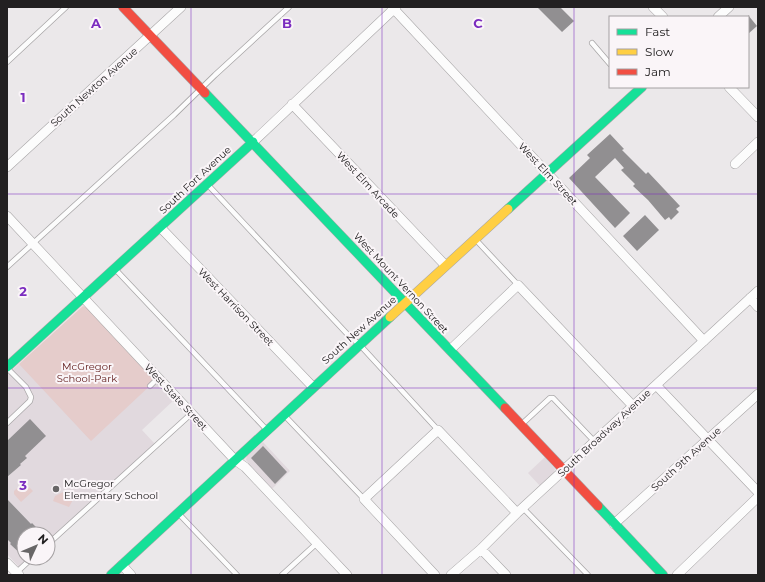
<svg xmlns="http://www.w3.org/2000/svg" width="765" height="582" font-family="Montserrat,sans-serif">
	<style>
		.built { fill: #e1d9de }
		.green { fill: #e5cccb }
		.building { fill: #918f91 }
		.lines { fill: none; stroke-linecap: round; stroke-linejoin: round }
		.lane-casing { stroke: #a8a6a7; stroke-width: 6 }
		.street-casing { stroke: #a8a6a7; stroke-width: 10 }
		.fast-casing { stroke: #a8a6a7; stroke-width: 10 }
		.slow-casing { stroke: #a8a6a7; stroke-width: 10 }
		.jam-casing { stroke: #a8a6a7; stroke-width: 10 }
		.lane { stroke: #fcfcfc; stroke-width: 4.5 }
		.street { stroke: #fcfcfc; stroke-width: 9 }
		.fast { stroke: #16e098; stroke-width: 9 }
		.slow { stroke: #ffcf43; stroke-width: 9 }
		.jam { stroke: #f24e42; stroke-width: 9 }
		.grid { fill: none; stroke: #7b2cbf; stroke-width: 1; stroke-opacity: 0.55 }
		.poi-dot { fill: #686667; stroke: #faf5f8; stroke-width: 1.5 }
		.labels { text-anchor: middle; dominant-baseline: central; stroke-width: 4; stroke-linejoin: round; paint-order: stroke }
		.street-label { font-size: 10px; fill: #222021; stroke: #faf5f8 }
		.park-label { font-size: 10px; fill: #642120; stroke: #faf5f8 }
		.poi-label { font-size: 10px; fill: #222021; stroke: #faf5f8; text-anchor: start }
		.grid-label { font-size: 13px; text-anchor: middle; font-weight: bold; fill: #7b2cbf; stroke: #faf5f8; stroke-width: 4; stroke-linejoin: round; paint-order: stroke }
	</style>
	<rect width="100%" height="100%" fill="#ebe8ea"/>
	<path class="built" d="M19,364L155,381L174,400L142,430L155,444L48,541V534H24V558H29L19,567L7,554V375Z
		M263,442L290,471L272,489L246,460L247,456Z
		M545,457L555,469L554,472L540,486L528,473Z"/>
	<path class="green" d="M83,306L87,308L155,381L91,441L19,364Z
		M24,482L33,491L21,502L14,494V491Z
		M65,491L74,498L69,507L53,501L55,496Z"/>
	<path class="building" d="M537,7H560L574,21L562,32Z
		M748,15L757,26L748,34Z
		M610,134L624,149L622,150L646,174L648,172L680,206L676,209L679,212L671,220L669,217L665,220L648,200L633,186L635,184L621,170L624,168L615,158L595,177L630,213L615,228L569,178L590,158L587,155Z
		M645,215L659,230L637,251L623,236Z
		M30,419L46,436L25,456L27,458L20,464L21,465L7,477V441Z
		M263,446L287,472L275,484L251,458Z
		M7,499L31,524L32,523L39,530L38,531L41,534H24V557L10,544L11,543L7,539Z"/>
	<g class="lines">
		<defs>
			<path id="lane" d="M592,43L610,64
				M7,62L66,7
				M208,185L350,337L359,344L438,430
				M477,241L518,285
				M7,267L174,115L215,75L289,7
				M116,270L266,429
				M150,386L158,378
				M285,416L364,499
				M7,423L30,401L31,397L26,387L7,368
				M522,424L550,398H553L595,442
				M523,508L588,575
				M179,514L237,575
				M48,544L192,413
				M17,572L32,558
				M282,575L317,543"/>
			<path id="street" d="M392,7L704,341
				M653,7L663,17
				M718,17L729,7
				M729,87L758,117
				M292,104L445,265
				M253,142L396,7
				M735,164L758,142
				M7,167L181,7
				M7,216L235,460L245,467L347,575
				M160,227L313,387
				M750,298L758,307
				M450,350L518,285L633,406
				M656,385L758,492
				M614,524L758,394
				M481,549L506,575
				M7,563L19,575
				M122,565L131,575
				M435,575L364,499L438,430L517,513
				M451,575L481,549L517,513L758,291
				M677,575L758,497"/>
			<path id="fast" d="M205,93L505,408
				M508,209L642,87
				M7,367L253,142
				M598,506L663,575
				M111,575L390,317"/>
			<path id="slow" d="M390,317L508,209"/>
			<path id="jam" d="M123,7L205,93
				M505,408L598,506"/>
		</defs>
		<use href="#lane" class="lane-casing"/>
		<use href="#street" class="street-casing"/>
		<use href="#fast" class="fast-casing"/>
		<use href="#slow" class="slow-casing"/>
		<use href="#jam" class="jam-casing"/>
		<use href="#lane" class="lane"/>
		<use href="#street" class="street"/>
		<use href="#fast" class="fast"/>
		<use href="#slow" class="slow"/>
		<use href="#jam" class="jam"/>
	</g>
	<path class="grid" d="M191,7V575M382,7V575M574,7V575M7,194H758M7,388H758"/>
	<circle class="poi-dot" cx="56" cy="489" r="4"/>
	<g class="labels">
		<g class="street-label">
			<text transform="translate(94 87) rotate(-42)">South Newton Avenue</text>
			<text transform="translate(548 174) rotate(47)">West Elm Street</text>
			<text transform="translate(195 180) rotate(-43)">South Fort Avenue</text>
			<text transform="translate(368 185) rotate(47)">West Elm Arcade</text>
			<text transform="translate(401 283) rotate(47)">West Mount Vernon Street</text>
			<text transform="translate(236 307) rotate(46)">West Harrison Street</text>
			<text transform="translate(359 330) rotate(-42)">South New Avenue</text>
			<text transform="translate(176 397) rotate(47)">West State Street</text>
			<text transform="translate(604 433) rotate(-43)">South Broadway Avenue</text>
			<text transform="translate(686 459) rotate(-42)">South 9th Avenue</text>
		</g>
		<g class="park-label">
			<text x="87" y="366">McGregor<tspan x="87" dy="12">School-Park</tspan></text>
		</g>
		<g class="poi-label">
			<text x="64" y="483">McGregor<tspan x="64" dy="12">Elementary School</tspan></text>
		</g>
	</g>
	<g class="grid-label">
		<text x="96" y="28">A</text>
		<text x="287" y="28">B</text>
		<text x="478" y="28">C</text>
		<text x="23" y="102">1</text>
		<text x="23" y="296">2</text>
		<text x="23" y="490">3</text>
	</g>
	<rect width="765" height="582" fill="none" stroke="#222021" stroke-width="16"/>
	<rect x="609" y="16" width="140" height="72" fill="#faf5f8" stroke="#a4a0a2"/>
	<rect x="617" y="29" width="20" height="6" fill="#16e098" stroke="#a4a0a2"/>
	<text x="645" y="36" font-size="12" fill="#222021">Fast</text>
	<rect x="617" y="49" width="20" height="6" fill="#ffcf43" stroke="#a4a0a2"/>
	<text x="645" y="56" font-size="12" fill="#222021">Slow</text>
	<rect x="617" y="69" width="20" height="6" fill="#f24e42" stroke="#a4a0a2"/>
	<text x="645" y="76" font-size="12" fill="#222021">Jam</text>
	<g transform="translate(36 546) rotate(46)"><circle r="19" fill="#faf5f8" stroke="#a4a0a2"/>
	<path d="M0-3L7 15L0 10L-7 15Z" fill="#686667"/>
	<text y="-6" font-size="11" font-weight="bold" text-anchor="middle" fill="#222021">N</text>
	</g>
</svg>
